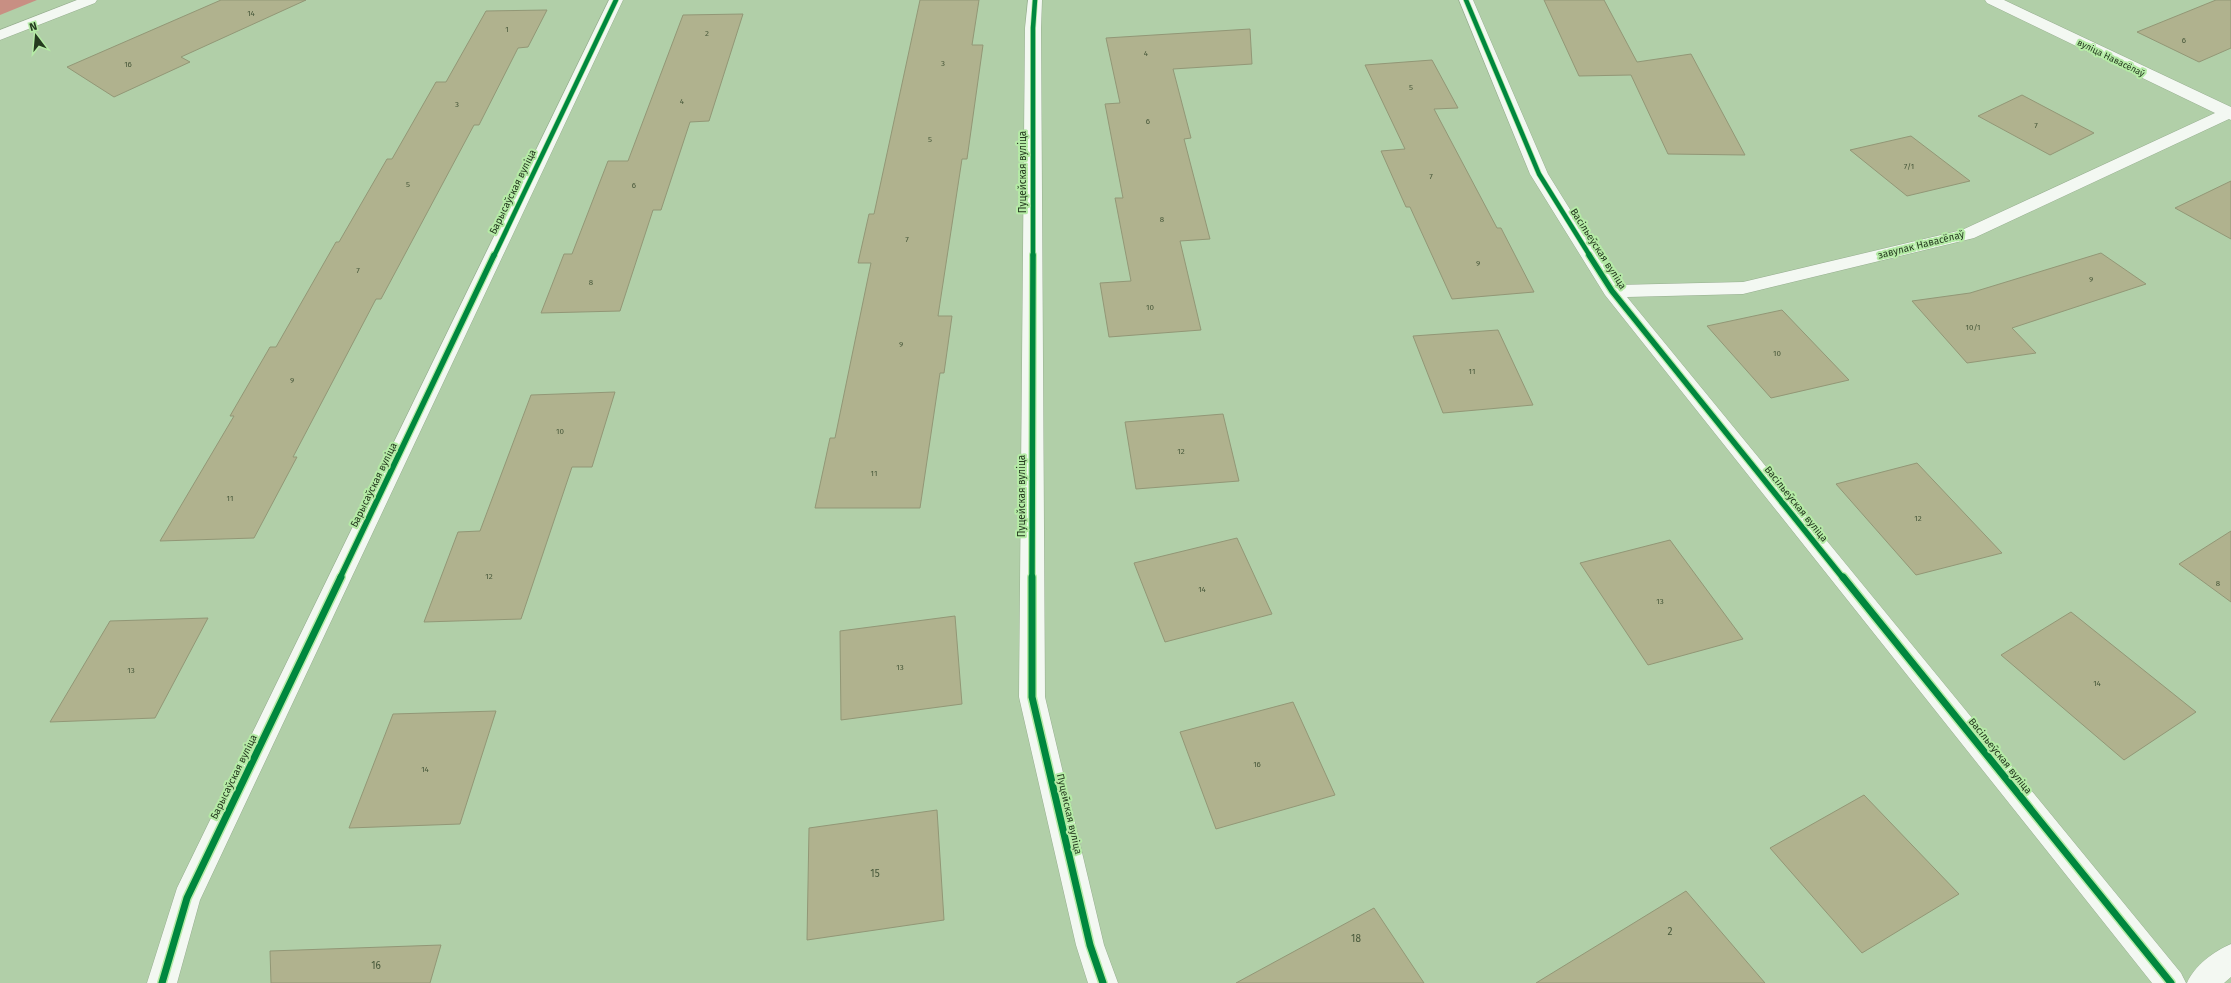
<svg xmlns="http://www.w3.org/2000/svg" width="2231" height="983" font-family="'Fira Sans',sans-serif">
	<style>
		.forest { fill: #c88f83 }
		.building { fill: #b0b28e; stroke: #929776 }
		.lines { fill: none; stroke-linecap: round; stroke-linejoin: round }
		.street-casing { stroke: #97ae90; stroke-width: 1 }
		.street { fill: #f3f8f2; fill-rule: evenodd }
		.cycleway-far2-casing { stroke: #b5eba6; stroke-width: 6 }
		.cycleway-far1-casing { stroke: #b5eba6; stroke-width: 8 }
		.cycleway-casing { stroke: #b5eba6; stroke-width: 10 }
		.cycleway-far2 { stroke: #00873e; stroke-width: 4.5 }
		.cycleway-far1 { stroke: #00873e; stroke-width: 5.5 }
		.cycleway { stroke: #00873e; stroke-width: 7 }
		.labels { text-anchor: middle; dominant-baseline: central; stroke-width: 4; stroke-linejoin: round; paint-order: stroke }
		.number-label { font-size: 8px; fill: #48593b }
		.far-street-label { font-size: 9px; fill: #253b1f; stroke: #b5eba6 }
		.street-label { font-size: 10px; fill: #253b1f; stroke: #b5eba6 }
		.near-number-label { font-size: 10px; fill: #48593b }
	</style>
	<rect width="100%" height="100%" fill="#b1cfa8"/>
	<path class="forest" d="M0,0H37L0,15Z"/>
	<path class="building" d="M221,0H306L181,57L190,62L114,97L67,67Z
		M920,0H979L972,45H983L967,159H962L938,316H952L944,373H940L920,508H815L830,438H835L871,263H858L869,214H874Z
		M1544,0H1604L1637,62L1691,54L1745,155L1668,154L1631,75L1579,76Z
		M2216,0H2231V48L2199,62L2137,32Z
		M547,10L528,47L518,48L479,125H474L381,299H376L293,457H297L254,538L160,541L234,416H230L270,347H276L336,242H339L387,159H392L436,82H446L486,11Z
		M743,14L709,121L690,122L661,210H653L620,311L541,313L564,254H572L608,161H628L683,15Z
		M1250,29L1252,64L1173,69L1191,138L1184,139L1210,239L1180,241L1201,330L1109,337L1100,283L1131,281L1115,198H1123L1105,104L1120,103L1106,38Z
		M1432,60L1458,108L1434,109L1497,228H1501L1534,292L1452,299L1410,207H1406L1381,151L1405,149L1365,65Z
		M2022,95L2094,133L2050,155L1978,116Z
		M1911,136L1970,181L1907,196L1850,150Z
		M2231,181V239L2175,208Z
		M2101,253L2146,284L2012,328L2036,353L1967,363L1912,301L1970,293Z
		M1782,310L1849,380L1771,398L1707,326Z
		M1498,330L1533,405L1443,413L1413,336Z
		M615,392L592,467H572L521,619L424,622L458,532L480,531L531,395Z
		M1223,414L1239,481L1136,489L1125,422Z
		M1917,463L2002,553L1916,575L1836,484Z
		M2231,531V602L2179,564Z
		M1237,538L1272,614L1165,642L1134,563Z
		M1670,540L1743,639L1648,665L1580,563Z
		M2071,612L2196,712L2124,760L2001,655Z
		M955,616L962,704L841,720L840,631Z
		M208,618L155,718L50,722L110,621Z
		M1293,702L1335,795L1216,829L1180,732Z
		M496,711L460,824L349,828L393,714Z
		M1864,795L1959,894L1862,953L1770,848Z
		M937,810L944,920L807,940L809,828Z
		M1686,891L1765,983H1536Z
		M1374,908L1424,983H1236Z
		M441,945L430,983H271L270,951Z"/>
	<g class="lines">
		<defs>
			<path id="street" d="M77,0H97L95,3L0,40V30Z
				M609,0H623L200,900L177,983H147L177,888Z
				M1028,0H1042L1041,28L1045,697L1104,945L1118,983H1088L1076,945L1019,697L1025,28Z
				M1459,0H1473L1548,174L1617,285L1743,282L1962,230L2215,113L1987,3L1985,0H2004L2231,107V120L2229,119L1974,238L1743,294L1627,297L2181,973L2186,983H2152L1605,295L1530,174Z
				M2231,944V977L2224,983H2187C2194,966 2214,951 2231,944Z"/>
		</defs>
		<use href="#street" class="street-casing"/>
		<use href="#street" class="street"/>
		<defs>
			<path id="cycleway-far2" d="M1466,0L1539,174L1590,256
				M494,256L616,0
				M1033,256V28L1035,0"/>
			<path id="cycleway-far1" d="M1589,255L1612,291L1843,578
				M340,578L494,255
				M1032,578L1033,255"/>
			<path id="cycleway" d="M1032,577V697L1090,945L1103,983
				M1843,577L2171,983
				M162,983L187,898L341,577"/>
		</defs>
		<use href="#cycleway-far2" class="cycleway-far2-casing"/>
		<use href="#cycleway-far1" class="cycleway-far1-casing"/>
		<use href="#cycleway" class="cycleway-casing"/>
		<use href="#cycleway-far2" class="cycleway-far2"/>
		<use href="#cycleway-far1" class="cycleway-far1"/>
		<use href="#cycleway" class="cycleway"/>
	</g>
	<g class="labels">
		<g class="number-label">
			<text x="251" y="13">14</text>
			<text x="507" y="29">1</text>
			<text x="707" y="33">2</text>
			<text x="2184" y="40">6</text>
			<text x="1146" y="53">4</text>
			<text x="943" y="63">3</text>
			<text x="128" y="64">16</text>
			<text x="1411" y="87">5</text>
			<text x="682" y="101">4</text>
			<text x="457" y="104">3</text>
			<text x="1148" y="121">6</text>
			<text x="2036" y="125">7</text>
			<text x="930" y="139">5</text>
			<text x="1909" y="166">7/1</text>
			<text x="1431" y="176">7</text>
			<text x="408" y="184">5</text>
			<text x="634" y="185">6</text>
			<text x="1162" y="219">8</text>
			<text x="907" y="239">7</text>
			<text x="1478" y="263">9</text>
			<text x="358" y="270">7</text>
			<text x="2091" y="279">9</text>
			<text x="591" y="282">8</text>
			<text x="1150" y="307">10</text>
			<text x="1973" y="327">10/1</text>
			<text x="901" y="344">9</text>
			<text x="1777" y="353">10</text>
			<text x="1472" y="371">11</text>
			<text x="292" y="380">9</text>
			<text x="560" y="431">10</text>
			<text x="1181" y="451">12</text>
			<text x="874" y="473">11</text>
			<text x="230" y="498">11</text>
			<text x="1918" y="518">12</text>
			<text x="489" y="576">12</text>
			<text x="2218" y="583">8</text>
			<text x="1202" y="589">14</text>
			<text x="1660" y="601">13</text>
			<text x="900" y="667">13</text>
			<text x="131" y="670">13</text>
			<text x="2097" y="683">14</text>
			<text x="1257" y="764">16</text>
			<text x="425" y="769">14</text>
		</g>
		<g class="far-street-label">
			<text transform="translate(2111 58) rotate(26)">вуліца Навасёлаў</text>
		</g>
		<g class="street-label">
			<text transform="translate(1023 172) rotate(-90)">Пуцейская вуліца</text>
			<text transform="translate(513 192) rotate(-64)">Барысаўская вуліца</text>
			<text transform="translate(1921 245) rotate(-14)">завулак Навасёлаў</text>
			<text transform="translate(1598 249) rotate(57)">Васільеўская вуліца</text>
			<text transform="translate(374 485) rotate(-64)">Барысаўская вуліца</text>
			<text transform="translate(1022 496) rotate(-90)">Пуцейская вуліца</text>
			<text transform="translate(1796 504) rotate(51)">Васільеўская вуліца</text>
			<text transform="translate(2000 756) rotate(51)">Васільеўская вуліца</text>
			<text transform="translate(234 777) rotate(-64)">Барысаўская вуліца</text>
			<text transform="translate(1069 814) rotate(77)">Пуцейская вуліца</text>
		</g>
		<g class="near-number-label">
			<text x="875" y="874">15</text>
			<text x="1670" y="932">2</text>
			<text x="1356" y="939">18</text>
			<text x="376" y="966">16</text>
		</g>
	</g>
	<g transform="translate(36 36) rotate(344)" stroke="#b5eba6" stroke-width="3" paint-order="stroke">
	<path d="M0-3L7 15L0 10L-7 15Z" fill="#253b1f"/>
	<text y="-6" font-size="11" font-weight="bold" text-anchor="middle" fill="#253b1f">N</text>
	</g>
</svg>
